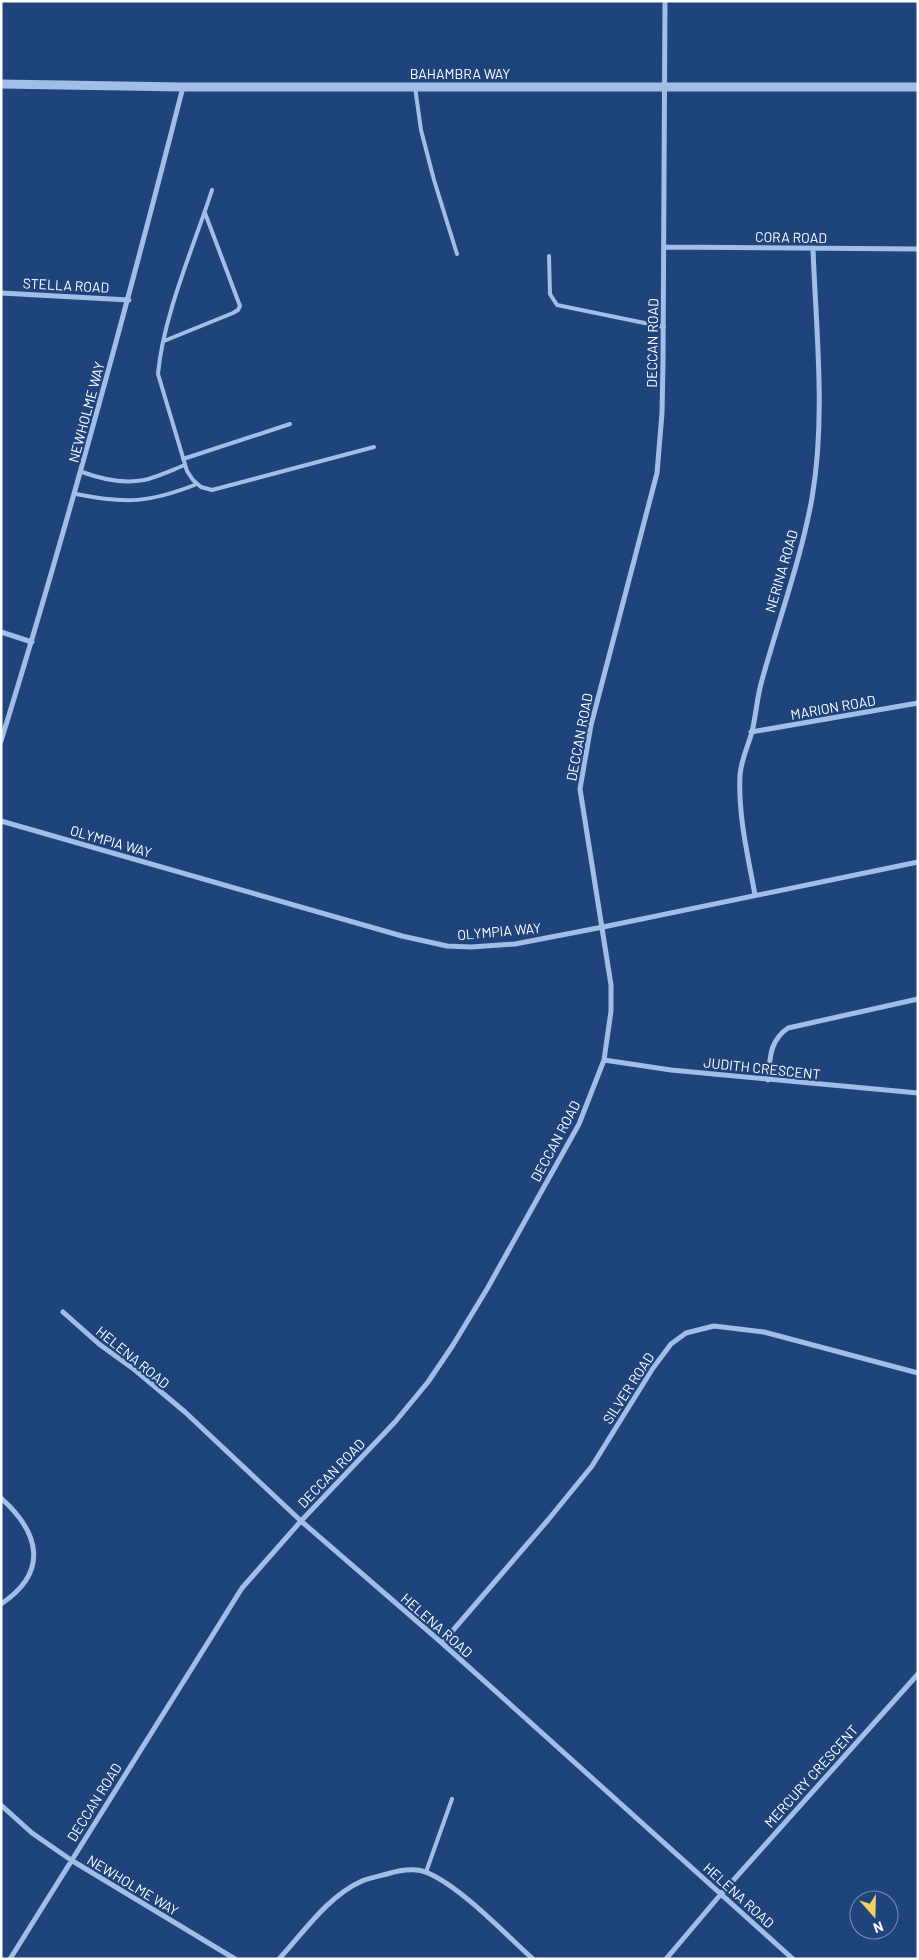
<svg xmlns="http://www.w3.org/2000/svg" width="919" height="1960" font-family="Barlow,sans-serif">
	<style>
		.lines { fill: none; stroke-linecap: round; stroke-linejoin: round }
		.service { stroke: #a1bee7; stroke-width: 4 }
		.minor { stroke: #a1bee7; stroke-width: 5 }
		.tertiary { stroke: #a1bee7; stroke-width: 9 }
		.labels { text-anchor: middle; dominant-baseline: central; stroke-width: 4.5; stroke-linejoin: round; paint-order: stroke }
		.street-label { font-size: 14px; fill: #fff; stroke: #1f447c }
	</style>
	<rect width="100%" height="100%" fill="#1f447c"/>
	<g class="lines">
		<path class="service" d="M415,87L421,130L434,180L457,254
			M212,190C194,246 163,316 158,374L187,471L193,480L201,487L212,490L374,447
			M549,256L550,294L557,305L664,327
			M164,341L233,313L238,310L240,306L205,213
			M183,459L290,424
			M82,472C101,479 123,484 144,480C158,477 172,470 185,465
			M76,494C126,504 149,503 197,484
			M426,1872L452,1799"/>
		<path class="minor" d="M664,247L918,249
			M1,293L129,300
			M1,632L32,642
			M751,732L918,703
			M1,741C68,525 127,306 183,87
			M1,821L402,936L447,946L471,947L515,944L603,927L918,862
			M755,895C748,856 738,816 740,775C741,760 748,746 752,732C756,715 757,697 762,680C779,619 801,559 812,498C826,416 816,331 813,249
			M604,1060L671,1070L918,1093
			M768,1080C770,1059 769,1041 788,1028L918,999
			M63,1312L99,1344L135,1370L185,1412L301,1521L442,1643L793,1959
			M1,1498C40,1533 49,1572 1,1604
			M442,1643L548,1520L592,1466L653,1368L671,1344L686,1333L714,1326L764,1332L918,1373
			M1,1805L32,1833L71,1860L235,1959
			M10,1959L242,1588L301,1521L395,1422L428,1382L453,1345L487,1289L579,1124L604,1060L611,1011V985L580,789L591,725L657,473L662,413L663,362L665,1
			M279,1959C304,1932 328,1896 362,1881C369,1878 379,1876 387,1874C400,1870 415,1867 428,1873C462,1888 504,1933 533,1959
			M666,1959L721,1894L918,1674"/>
		<path class="tertiary" d="M1,84L183,87H918"/>
	</g>
	<g class="labels">
		<g class="street-label">
			<text x="460" y="73">BAHAMBRA WAY</text>
			<text transform="translate(791 237) rotate(1)">CORA ROAD</text>
			<text transform="translate(66 285) rotate(3)">STELLA ROAD</text>
			<text transform="translate(652 343) rotate(-89)">DECCAN ROAD</text>
			<text transform="translate(86 412) rotate(-75)">NEWHOLME WAY</text>
			<text transform="translate(781 571) rotate(-74)">NERINA ROAD</text>
			<text transform="translate(833 707) rotate(-10)">MARION ROAD</text>
			<text transform="translate(579 737) rotate(-79)">DECCAN ROAD</text>
			<text transform="translate(111 841) rotate(16)">OLYMPIA WAY</text>
			<text transform="translate(499 931) rotate(-5)">OLYMPIA WAY</text>
			<text transform="translate(762 1068) rotate(6)">JUDITH CRESCENT</text>
			<text transform="translate(555 1141) rotate(-62)">DECCAN ROAD</text>
			<text transform="translate(133 1357) rotate(39)">HELENA ROAD</text>
			<text transform="translate(628 1388) rotate(-57)">SILVER ROAD</text>
			<text transform="translate(331 1473) rotate(-46)">DECCAN ROAD</text>
			<text transform="translate(437 1625) rotate(41)">HELENA ROAD</text>
			<text transform="translate(811 1776) rotate(-48)">MERCURY CRESCENT</text>
			<text transform="translate(94 1802) rotate(-58)">DECCAN ROAD</text>
			<text transform="translate(133 1885) rotate(31)">NEWHOLME WAY</text>
			<text transform="translate(739 1895) rotate(42)">HELENA ROAD</text>
		</g>
	</g>
	<rect width="919" height="1960" fill="none" stroke="#ffffff" stroke-width="5"/>
	<g transform="translate(874 1915) rotate(160)"><circle r="24" fill="#1f447c" stroke="#798fb0"/>
	<path d="M0-4L9 19L0 12L-9 19Z" fill="#f5d061"/>
	<text y="-8" font-size="14" font-weight="bold" text-anchor="middle" fill="#ffffff">N</text>
	</g>
</svg>
